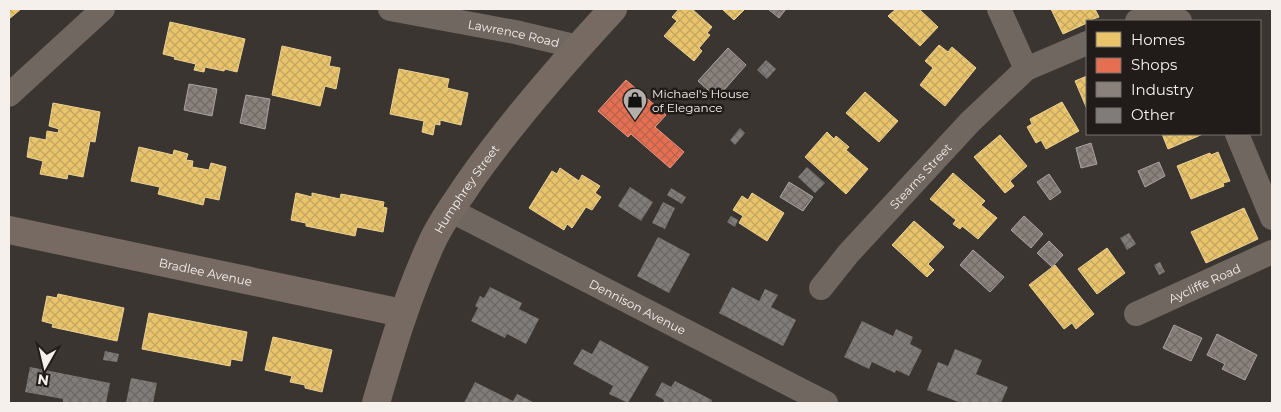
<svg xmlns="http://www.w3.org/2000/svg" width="1281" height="412" font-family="Montserrat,sans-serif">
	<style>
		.homes { fill: url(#homes-cross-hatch); stroke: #edd191 }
		.shops { fill: url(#shops-cross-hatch); stroke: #ec9680 }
		.industry { fill: url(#industry-cross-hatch); stroke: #aaa29e }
		.building { fill: url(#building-cross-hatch) }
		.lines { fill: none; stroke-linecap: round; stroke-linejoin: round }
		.street { stroke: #716761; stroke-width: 24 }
		.secondary { stroke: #766a62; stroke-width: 28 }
		.labels { text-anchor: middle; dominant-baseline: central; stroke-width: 5; stroke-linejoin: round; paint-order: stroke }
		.street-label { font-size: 12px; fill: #f6f0ec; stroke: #211c19 }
		.poi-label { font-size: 12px; fill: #f6f0ec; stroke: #211c19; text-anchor: start }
	</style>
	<defs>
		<pattern id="homes-cross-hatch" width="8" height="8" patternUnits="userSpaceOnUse" patternTransform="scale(1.25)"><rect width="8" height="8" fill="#e9c46a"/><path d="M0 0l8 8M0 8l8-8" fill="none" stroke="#c1a561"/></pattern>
		<pattern id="shops-cross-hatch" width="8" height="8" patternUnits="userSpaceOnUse" patternTransform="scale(1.25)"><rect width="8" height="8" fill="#e76f51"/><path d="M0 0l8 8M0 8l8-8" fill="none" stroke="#b8634e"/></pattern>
		<pattern id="industry-cross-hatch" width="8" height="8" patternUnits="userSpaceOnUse" patternTransform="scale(1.25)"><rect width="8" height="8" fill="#8a817c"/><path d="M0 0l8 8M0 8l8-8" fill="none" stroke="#706a67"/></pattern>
		<pattern id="building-cross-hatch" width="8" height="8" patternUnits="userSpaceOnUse" patternTransform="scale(1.25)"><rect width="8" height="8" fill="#807c79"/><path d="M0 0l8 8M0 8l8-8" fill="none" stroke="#6a6765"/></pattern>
	</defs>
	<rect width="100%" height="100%" fill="#3a3530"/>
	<path class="homes" d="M9,9H21L9,19Z
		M679,9H692L712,27L707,33L710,35L699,48L702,51L694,61L664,36L677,21L672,17Z
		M722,9H745L734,20Z
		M896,9H919L938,27L920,46L888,16Z
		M1051,9H1095L1099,17L1087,21V23L1063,34Z
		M170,22L245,39L237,72L225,69L224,71L205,67L204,72L194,70L196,64L174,59L175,57L163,54Z
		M939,45L948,52L952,47L976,68L945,106L920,85L933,68L925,61Z
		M282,46L331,57L329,66L340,68L336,89L325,86L320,106L272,95Z
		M399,69L449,79L447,88L468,93L461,125L440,120V125L435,124L433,135L422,132L424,121L390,114Z
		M1087,76V109L1075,81Z
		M865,92L898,121L879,142L846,113Z
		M1062,102L1079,131L1046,149L1041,140L1036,143L1027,127L1032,124L1030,119Z
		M53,103L100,112L95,142L90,141L83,177L68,174L67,179L40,174L43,161L27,157L30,137L46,140L47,131L58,133L59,129L49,126Z
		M827,132L834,139L836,136L849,147L846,150L868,169L846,194L805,157Z
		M1162,134H1203L1168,149Z
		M1000,135L1027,166L1010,181L1014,186L1005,193L974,157Z
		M139,147L173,155L174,150L188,154L186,160L193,161L192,167L209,170L211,163L226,167L219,200L205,197L203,205L158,194L160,187L131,181Z
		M1218,152L1230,181L1223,183L1224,186L1191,199L1177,166L1210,153L1211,155Z
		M560,168L579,181L582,175L600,186L595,193L601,197L592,210L586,207L572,228L567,224L564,230L529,208L552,171L557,174Z
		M953,173L985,201L981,205L997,218L978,239L962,226L960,229L953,224L956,220L930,199Z
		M296,193L312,197V193L340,199L341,194L384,202L383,207L387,208L383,232L357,227L355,236L306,226V223L291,220Z
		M752,193L784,213L767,241L739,223L743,216L733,210L742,196L748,200Z
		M1244,208L1258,239L1206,263L1191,232Z
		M914,221L944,247L928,264L934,270L927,277L892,245Z
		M1107,248L1125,273L1097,294L1078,269Z
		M1055,265L1094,314L1076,329L1072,323L1064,329L1029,285Z
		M58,294L124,308L117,341L52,327L53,324L42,321L47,296L57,298Z
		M149,313L247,332L242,361L231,359L230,366L142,349Z
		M273,337L332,350L322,392L305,388V385L290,382L292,376L265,370Z"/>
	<path class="shops" d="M626,80L666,115L655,127L684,152L670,168L631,134L628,137L598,111Z"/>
	<path class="industry" d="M768,9H786L779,18Z
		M728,48L746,65L717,98L698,81Z
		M189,84L217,89L212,116L184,110Z
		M246,95L270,99L265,129L240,123Z
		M1091,143L1097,164L1081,168L1076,148Z
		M1159,162L1165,176L1145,187L1138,171Z
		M1049,174L1061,192L1050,200L1037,182Z
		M789,182L813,197L803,211L780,197Z
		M1024,216L1043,234L1031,248L1011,230Z
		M1049,241L1063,255L1052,267L1037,253Z
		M973,250L1004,277L990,292L960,265Z
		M1174,325L1202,338L1191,361L1163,348Z
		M1217,334L1257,355L1245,380L1222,369L1225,364L1207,355Z"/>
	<path class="building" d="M766,60L776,69L767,79L757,70Z
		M740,128L745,133L735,145L730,140Z
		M807,167L825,183L815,193L798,177Z
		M630,187L653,202L641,221L618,206Z
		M671,188L686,197L682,204L667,195Z
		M663,202L675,208L665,229L652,223Z
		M731,216L738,220L735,227L727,222Z
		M1129,233L1136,244L1127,250L1120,238Z
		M658,237L690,254L669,293L637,276Z
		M1160,262L1165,272L1159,275L1154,265Z
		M490,287L522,303L519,309L539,319L526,344L507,334L505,338L471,321L478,308L475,306L480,296L484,298Z
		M732,287L759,301L765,289L778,295L771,307L796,320L783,346L719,313Z
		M862,321L893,336L896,329L913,337L910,344L922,350L909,376L896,370L895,373L872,362L869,369L844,357Z
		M600,340L649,367L628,403L609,394L613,386L573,364L582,349L592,354Z
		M955,349L982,360L976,374L1008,387L1001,403H961L927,390L938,362L948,366Z
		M105,351L119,354L117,362L103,360Z
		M30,367L110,383L106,403H63V399L25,392Z
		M131,378L157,383L153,403H126Z
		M675,381L712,400L711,403H663L664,400L655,395L662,382L671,387Z
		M475,382L513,401L517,394L535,403H464Z"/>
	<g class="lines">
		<g class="street">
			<path id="s1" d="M390,9L515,32L578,47"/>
			<path d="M999,9L1026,69"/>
			<path d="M1137,21L1160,15L1180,21"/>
			<path d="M9,95L103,9"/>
			<path d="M1237,134L1272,218"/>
			<path id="s2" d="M450,210L826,403"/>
			<path id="s3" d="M821,288L848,254L970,122L1026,69L1087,43"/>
			<path id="s4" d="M1136,314L1272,252"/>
		</g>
		<g class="secondary">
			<path id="s5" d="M9,230L402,313"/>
			<path id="s6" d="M376,403C392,348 408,294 432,242C442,220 457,201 470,181C513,120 563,63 613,9"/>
		</g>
	</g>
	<defs>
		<symbol id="shop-pin" viewBox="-11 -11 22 30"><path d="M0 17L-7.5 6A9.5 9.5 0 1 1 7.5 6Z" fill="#b4afaa" stroke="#211c19"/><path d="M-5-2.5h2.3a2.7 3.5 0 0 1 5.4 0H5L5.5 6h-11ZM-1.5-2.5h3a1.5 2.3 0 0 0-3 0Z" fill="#111"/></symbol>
	</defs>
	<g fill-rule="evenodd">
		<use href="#shop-pin" x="621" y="86" width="28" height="38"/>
	</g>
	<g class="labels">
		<g class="street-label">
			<text stroke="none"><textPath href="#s1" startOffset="126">Lawrence Road</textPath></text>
			<text stroke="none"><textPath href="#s3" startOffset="150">Stearns Street</textPath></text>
			<text stroke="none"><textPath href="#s6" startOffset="234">Humphrey Street</textPath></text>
			<text stroke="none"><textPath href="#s5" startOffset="201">Bradlee Avenue</textPath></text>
			<text stroke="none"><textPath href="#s4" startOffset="75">Aycliffe Road</textPath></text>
			<text stroke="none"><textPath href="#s2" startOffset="211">Dennison Avenue</textPath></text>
		</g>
		<g class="poi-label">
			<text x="652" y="93">Michael's House<tspan x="652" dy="14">of Elegance</tspan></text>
		</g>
	</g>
	<rect width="1281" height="412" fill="none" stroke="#f6f0ec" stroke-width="20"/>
	<rect x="1086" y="20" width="175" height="115" fill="#211c19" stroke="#76716d"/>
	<rect x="1096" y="32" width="25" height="15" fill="#e9c46a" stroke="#76716d"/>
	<text x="1131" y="45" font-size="15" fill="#f6f0ec">Homes</text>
	<rect x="1096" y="58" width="25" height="15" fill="#e76f51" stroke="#76716d"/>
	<text x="1131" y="70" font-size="15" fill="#f6f0ec">Shops</text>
	<rect x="1096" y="82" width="25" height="15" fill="#8a817c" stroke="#76716d"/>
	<text x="1131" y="95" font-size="15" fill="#f6f0ec">Industry</text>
	<rect x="1096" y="108" width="25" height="15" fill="#807c79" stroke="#76716d"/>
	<text x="1131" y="120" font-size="15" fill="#f6f0ec">Other</text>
	<g transform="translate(45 367) rotate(188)" stroke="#211c19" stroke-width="4" paint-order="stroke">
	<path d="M0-4L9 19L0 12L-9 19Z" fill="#f6f0ec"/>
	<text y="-8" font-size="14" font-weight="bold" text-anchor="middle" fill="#f6f0ec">N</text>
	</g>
</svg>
